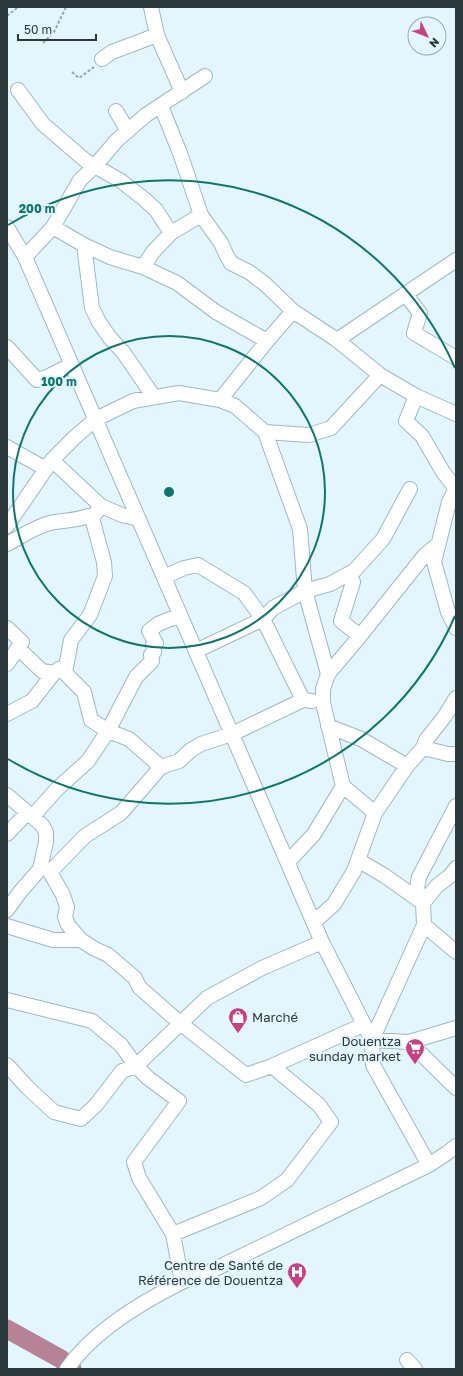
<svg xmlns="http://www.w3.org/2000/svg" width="463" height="1376" font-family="'Golos Text',sans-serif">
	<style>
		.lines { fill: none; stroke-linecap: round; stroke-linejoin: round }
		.river { stroke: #b58296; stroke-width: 19 }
		.minor-casing { stroke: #9bb9c4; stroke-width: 16 }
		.path { stroke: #97a8ad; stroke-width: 2; stroke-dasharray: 3 2; stroke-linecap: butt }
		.minor { stroke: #fff; stroke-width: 14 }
		.ring { fill: none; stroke: #0f766e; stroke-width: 2 }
		.labels { text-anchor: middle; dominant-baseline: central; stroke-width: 4; stroke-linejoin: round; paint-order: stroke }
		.poi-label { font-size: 13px; fill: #2b383c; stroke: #e3f6fd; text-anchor: end }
		.centre { fill: #0f766e; stroke: #e3f6fd; stroke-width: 2 }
		.ring-label { font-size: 12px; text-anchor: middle; font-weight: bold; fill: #0f766e; stroke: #e3f6fd; stroke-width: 4; stroke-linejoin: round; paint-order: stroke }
	</style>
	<rect width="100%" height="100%" fill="#e3f6fd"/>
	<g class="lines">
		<path class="river" d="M7,1329L61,1359L72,1369"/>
		<defs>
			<path id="minor" d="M151,7L157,35L182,92
				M102,59L112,52L157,35
				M18,90L43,124L86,161L121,181L144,199L156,210L171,233
				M161,106L180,153L201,215L221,243L226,254L231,263L249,272L265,284L293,311L337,340L380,375L416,396L456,414
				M116,111L128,131
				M7,227L25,257L322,942L372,1040L373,1065L429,1165
				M53,227L84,245L110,257L143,267L177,283L216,312L267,341
				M84,245L92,308L99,322L110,338L123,352L154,397
				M25,257L53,227L80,180L95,166L117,140L146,115L205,76
				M143,267L153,252L171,233L201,215
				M405,294L420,313L414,333L456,358
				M337,340L456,260
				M7,347L37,380L47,377L71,365
				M416,396L406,421L422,436L443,472L456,489
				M220,400L267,341L293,311
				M265,432L300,529L305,591L328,674
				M7,447L46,469
				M52,460L101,506L122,515L139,519
				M456,488L449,502L434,562L448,612L456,628
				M7,526L52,460L75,437L96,419L133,401L179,393L220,400L235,406L265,432L309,435L331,428L380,375
				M7,544C21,537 34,527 50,523C63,520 75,521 88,516L92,518
				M348,574L353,582L341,621L360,636
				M164,577L184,568L198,565L244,593L263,619L303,700L312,701
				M7,628L22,642L7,664
				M18,648L42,671L54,673L59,669L65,673L84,692L91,720L108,731L129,739L161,767
				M196,651L263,619L273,608L305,591L330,584L354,571L383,539L410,489
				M65,673L71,640L90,615L105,576L104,562L92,518L101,506
				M7,714L32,701L54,673
				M328,726L361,739L407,766
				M423,748L448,754H456
				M7,795L42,825L46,832V842L40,869L20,892L7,910
				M375,813L343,786L323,703V689L328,674L360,636L424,556L438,544
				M32,817L58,788L88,761L108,731L136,677L152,661L151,655L154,652L153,645L156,643L149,631L158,624L180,615
				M7,834L27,813
				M358,860L385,876L423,903L417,888L419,877L456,806
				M288,862L314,834L343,786
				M50,872L63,895L67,907L65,917L68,925L81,940L93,948L108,955L135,978L139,987L180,1023L246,1075L272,1066L363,1025
				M50,872L85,836L121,813L161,767L179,761L191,750L201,744L232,734L303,700
				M314,922L334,904L354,871L375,813L407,766L423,748L426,740L445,716L456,698
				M424,925L456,952
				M7,926L53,940H81
				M7,1000L92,1021L121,1045L136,1066L148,1078L179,1101L134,1162L139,1178L173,1234L182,1282
				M372,1040L424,925L423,903L437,886L451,875L456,868
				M372,1040L409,1042L456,1088
				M409,1042L456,1028
				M7,1065L27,1087L54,1112L81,1119L96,1105L122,1071L136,1066L207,998L262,968L322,942
				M173,1234L261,1198L287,1180L331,1122L319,1105L272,1066
				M407,1360L415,1369
				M67,1369C92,1332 142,1302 182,1282C192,1277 203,1274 213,1270L429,1165L447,1153L456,1146"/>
		</defs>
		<use href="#minor" class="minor-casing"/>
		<path class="path" d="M7,16L18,7
			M43,43L54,32L66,7
			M72,72L79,78L94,67"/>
		<use href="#minor" class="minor"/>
	</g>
	<g class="ring">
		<circle cx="169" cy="492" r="156"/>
		<path d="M455 616A312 312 0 0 1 8 759M8 225A312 312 0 0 1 455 368"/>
	</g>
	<defs>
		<symbol id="shop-pin" viewBox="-11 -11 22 30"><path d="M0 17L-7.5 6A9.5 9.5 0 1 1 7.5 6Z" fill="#c74284" stroke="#e3f6fd"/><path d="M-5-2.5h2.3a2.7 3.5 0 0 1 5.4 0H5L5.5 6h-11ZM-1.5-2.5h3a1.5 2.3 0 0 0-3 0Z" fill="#fff"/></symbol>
		<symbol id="supermarket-pin" viewBox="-11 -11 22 30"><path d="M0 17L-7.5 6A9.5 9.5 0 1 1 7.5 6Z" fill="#c74284" stroke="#e3f6fd"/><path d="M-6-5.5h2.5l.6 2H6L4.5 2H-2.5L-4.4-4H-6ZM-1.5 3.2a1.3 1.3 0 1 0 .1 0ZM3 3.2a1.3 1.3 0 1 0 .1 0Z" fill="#fff"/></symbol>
		<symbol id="hospital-pin" viewBox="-11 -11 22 30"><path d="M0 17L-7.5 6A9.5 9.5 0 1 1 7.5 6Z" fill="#c74284" stroke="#e3f6fd"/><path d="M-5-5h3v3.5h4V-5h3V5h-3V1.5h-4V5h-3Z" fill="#fff"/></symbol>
	</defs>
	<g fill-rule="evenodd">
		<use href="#shop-pin" x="227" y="1006" width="22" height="30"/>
		<use href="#supermarket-pin" x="404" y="1037" width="22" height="30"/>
		<use href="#hospital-pin" x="286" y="1261" width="22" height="30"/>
	</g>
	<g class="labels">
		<g class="poi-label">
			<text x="252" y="1017" text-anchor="start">Marché</text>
			<text x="401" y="1041">Douentza<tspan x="401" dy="15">sunday market</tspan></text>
			<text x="283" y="1265">Centre de Santé de<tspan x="283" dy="15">Référence de Douentza</tspan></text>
		</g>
	</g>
	<circle cx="169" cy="492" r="6" class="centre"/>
	<g class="ring-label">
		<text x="37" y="213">200 m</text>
		<text x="59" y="386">100 m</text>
	</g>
	<rect width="463" height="1376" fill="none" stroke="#2b383c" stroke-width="16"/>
	<g transform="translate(427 36) rotate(133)"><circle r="19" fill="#e3f6fd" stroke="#99aab0"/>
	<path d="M0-3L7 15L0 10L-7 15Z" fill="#c74284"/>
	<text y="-6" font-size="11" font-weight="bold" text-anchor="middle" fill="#2b383c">N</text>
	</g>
	<path d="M18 34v6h78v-6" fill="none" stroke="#2b383c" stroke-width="2"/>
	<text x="24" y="34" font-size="12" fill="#2b383c" stroke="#e3f6fd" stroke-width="3" paint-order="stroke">50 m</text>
</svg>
